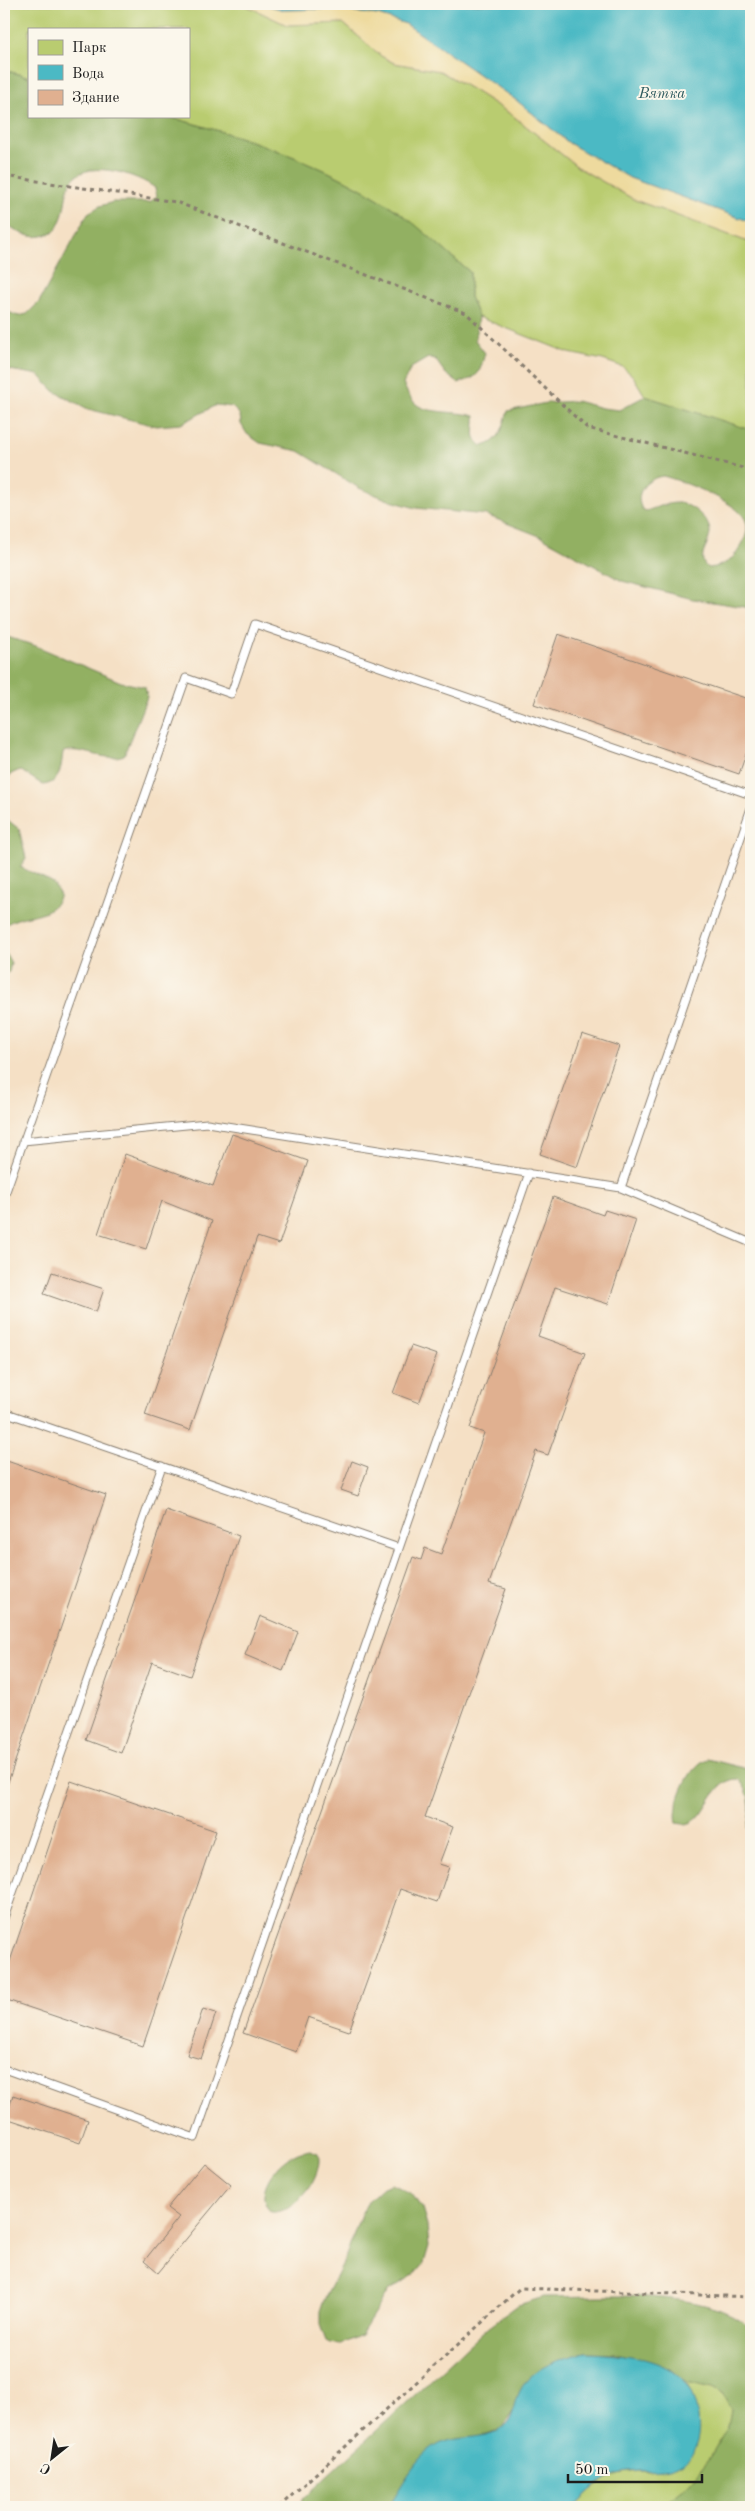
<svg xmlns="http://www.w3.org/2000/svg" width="755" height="2511" font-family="'Old Standard TT',serif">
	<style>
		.green { fill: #b9cc70; stroke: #6a7446 }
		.forest { fill: #92b062; stroke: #57663f; fill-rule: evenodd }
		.sand { fill: #eeda9e; stroke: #857b5d }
		.water { fill: #4bb9c4; stroke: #346a70 }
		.building { fill: #e0b090 }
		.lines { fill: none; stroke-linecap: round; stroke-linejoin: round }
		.lane-casing { stroke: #887e70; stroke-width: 9 }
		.path { stroke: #887e70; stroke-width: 3; stroke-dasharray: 4 4; stroke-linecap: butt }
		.lane { stroke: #fff; stroke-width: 7 }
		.labels { text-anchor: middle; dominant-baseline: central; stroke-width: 4; stroke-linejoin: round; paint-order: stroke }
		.water-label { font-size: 15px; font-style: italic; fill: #2f5b5f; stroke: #fbf7ec }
	</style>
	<rect width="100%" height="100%" fill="#fbf7ec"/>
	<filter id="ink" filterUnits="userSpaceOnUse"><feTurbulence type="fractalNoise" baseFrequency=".02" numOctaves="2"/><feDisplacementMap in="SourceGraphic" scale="10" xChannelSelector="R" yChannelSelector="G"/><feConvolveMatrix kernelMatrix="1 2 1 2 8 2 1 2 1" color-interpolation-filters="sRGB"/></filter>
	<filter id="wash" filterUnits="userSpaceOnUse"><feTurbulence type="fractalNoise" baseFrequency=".0096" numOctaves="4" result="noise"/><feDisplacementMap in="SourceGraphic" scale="20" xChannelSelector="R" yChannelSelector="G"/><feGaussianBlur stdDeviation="1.12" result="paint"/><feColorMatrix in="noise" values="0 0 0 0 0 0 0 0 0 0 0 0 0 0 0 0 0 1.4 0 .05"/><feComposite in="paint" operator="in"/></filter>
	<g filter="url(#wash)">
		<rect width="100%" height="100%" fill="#f5e0c5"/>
		<path class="green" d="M4,4H243L287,25L343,23L381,56L394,63L440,71L473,90L512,115L579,168L635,200L751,243V430L645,396L633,376L623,367L603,360L569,353L478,317L470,297V272C444,251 418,225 390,206C322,162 243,136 165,116H189V29H29V77L4,70Z
			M686,2382C704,2384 726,2389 731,2410C736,2433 680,2502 658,2507C651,2509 642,2507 635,2507C615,2507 595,2507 574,2507C584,2495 598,2483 612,2476C625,2470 651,2472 665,2469C710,2462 700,2410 686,2382Z"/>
		<path class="forest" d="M4,70L29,77V116H165C243,136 322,162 390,206C419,225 444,251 470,272V297L478,317L475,340L485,353C479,374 480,377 458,383L445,373L435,359L428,358L411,368L403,384C406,390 410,399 416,404C427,414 459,411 475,416C476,429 470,438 482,446C500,443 503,427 508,411L546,403L576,401L602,408L619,410L645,396L751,430V608L693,599L622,581L542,537L486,515L416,508L391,501L359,488L299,451L260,443L247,434L241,424L240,415L232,407L216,405L181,424L156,426L88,409L54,391L39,375L4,369V310L18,316L27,314L39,302L88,213L100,206L113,202H150L157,196L155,188C138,175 90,159 73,179C66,187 66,203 63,213C62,219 58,225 56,230C37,243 19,235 4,221ZM663,476C682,481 736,501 745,519C750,529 745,539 740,548C733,560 722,567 708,568C695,559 710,544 710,532C710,519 689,502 677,503C667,503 655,508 646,511L642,509C633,493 647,478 663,476Z
			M4,636L36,646L121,682L145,687L147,697L124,755C103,763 84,746 63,752C61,767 61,783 43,785L20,770L11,774L4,784Z
			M4,817L19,829L26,858L20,867L52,882L60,895C51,921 25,910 4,926Z
			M4,950L11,963L9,972L4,974Z
			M708,1759L751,1770V1833L747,1827C751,1811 752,1792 738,1779C707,1779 708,1832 677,1823C672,1806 689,1764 708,1759Z
			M310,2150L318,2153C325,2175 294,2215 271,2212C252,2195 275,2163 294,2155C299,2152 305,2151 310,2150Z
			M392,2184L412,2194L422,2209L427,2226L429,2246L424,2263L414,2275L389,2290L361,2335L340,2345L330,2343L326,2341L320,2325V2311L323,2302L344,2261L361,2214L369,2200L383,2187Z
			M544,2297C598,2297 711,2287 751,2329V2507H659L690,2482L710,2458L728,2427L731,2410L723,2395L713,2388L686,2382L671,2369L616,2353L586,2352L552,2363L517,2399L515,2409L501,2429L475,2438L456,2439L416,2464L388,2507H298L305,2497L488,2327L518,2305Z"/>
		<path class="sand" d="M243,4H263L284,10L331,9L378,15L406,24L516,100L569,143L630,178L751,222V243L635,200L579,168L512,115L473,90L440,71L394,63L381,56L343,23L287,25Z"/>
		<path class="water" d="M263,4H751V222L630,178L569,143L516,100L406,24L378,15L331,9L284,10Z
			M586,2352C617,2353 674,2357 689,2389C703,2415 706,2460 669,2469C653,2472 626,2469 612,2476C598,2483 584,2495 574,2507H388C405,2481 422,2443 456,2439C471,2437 487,2437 501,2429C515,2421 514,2401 521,2389C534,2365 563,2359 586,2352Z"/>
		<g id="blocks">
			<path class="building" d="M558,634L751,700V740L739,774L534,704Z
				M582,1034L619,1046L577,1167L540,1154Z
				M232,1134L308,1161L279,1244L257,1237L190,1430L145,1415L212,1221L162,1201L146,1249L98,1234L125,1154L213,1186Z
				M553,1197L603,1215L605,1210L636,1220L608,1304L555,1287L538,1336L585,1353L548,1455L536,1451L489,1584L506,1589L425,1817L453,1827L439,1864L449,1867L437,1902L400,1889L349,2031L308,2017L296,2052L243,2033L413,1557L421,1560L425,1548L441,1554L484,1433L470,1428Z
				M52,1272L104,1289L96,1312L44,1294Z
				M411,1346L437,1355L419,1403L393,1393Z
				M4,1460L106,1495L6,1788L4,1787Z
				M352,1461L368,1467L358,1496L341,1490Z
				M166,1510L239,1536L190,1676L152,1662L121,1753L86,1740Z
				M260,1616L298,1632L283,1671L245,1655Z
				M71,1781L216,1831L143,2046L4,1999V1979Z
				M203,2009L216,2013L201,2059L187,2055Z
				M13,2095L88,2120L80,2143L6,2118Z
				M204,2163L231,2185L158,2273L144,2261L179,2217L167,2208Z"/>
		</g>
	</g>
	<g filter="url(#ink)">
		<use href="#blocks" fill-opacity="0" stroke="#887e70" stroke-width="1"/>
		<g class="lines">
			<defs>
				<path id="lane" d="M23,1141L207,1123L621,1188L751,1243
					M621,1188L751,808
					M4,1197L186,678L231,694L255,624L751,795
					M4,1412L399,1548
					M4,1918L162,1466
					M4,2069L195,2138L529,1173"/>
			</defs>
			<use href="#lane" class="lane-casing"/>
			<path class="path" d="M4,176L176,202L466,313L587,428L751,470
				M279,2507L520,2288L751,2297"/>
			<use href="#lane" class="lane"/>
		</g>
	</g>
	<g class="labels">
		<g class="water-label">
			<text x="662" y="94">Вятка</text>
		</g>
	</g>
	<rect width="755" height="2511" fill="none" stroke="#fbf7ec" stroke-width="20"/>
	<rect x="28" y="28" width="162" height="90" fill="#fbf7ec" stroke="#a29f99"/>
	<rect x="38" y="40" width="25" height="15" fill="#b9cc70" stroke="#a29f99"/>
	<text x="72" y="52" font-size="15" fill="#1c1c1c">Парк</text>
	<rect x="38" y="65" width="25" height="15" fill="#4bb9c4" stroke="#a29f99"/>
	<text x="72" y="78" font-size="15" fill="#1c1c1c">Вода</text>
	<rect x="38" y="90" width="25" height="15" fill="#e0b090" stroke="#a29f99"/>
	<text x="72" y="102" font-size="15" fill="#1c1c1c">Здание</text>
	<g transform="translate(52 2458) rotate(210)" stroke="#fbf7ec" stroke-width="4" paint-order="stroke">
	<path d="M0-4L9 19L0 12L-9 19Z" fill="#1c1c1c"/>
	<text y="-8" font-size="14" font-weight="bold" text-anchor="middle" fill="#1c1c1c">С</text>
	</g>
	<path d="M568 2474v8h134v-8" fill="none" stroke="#1c1c1c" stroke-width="2.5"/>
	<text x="575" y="2474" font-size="15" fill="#1c1c1c" stroke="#fbf7ec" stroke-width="4" paint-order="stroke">50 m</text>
</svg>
